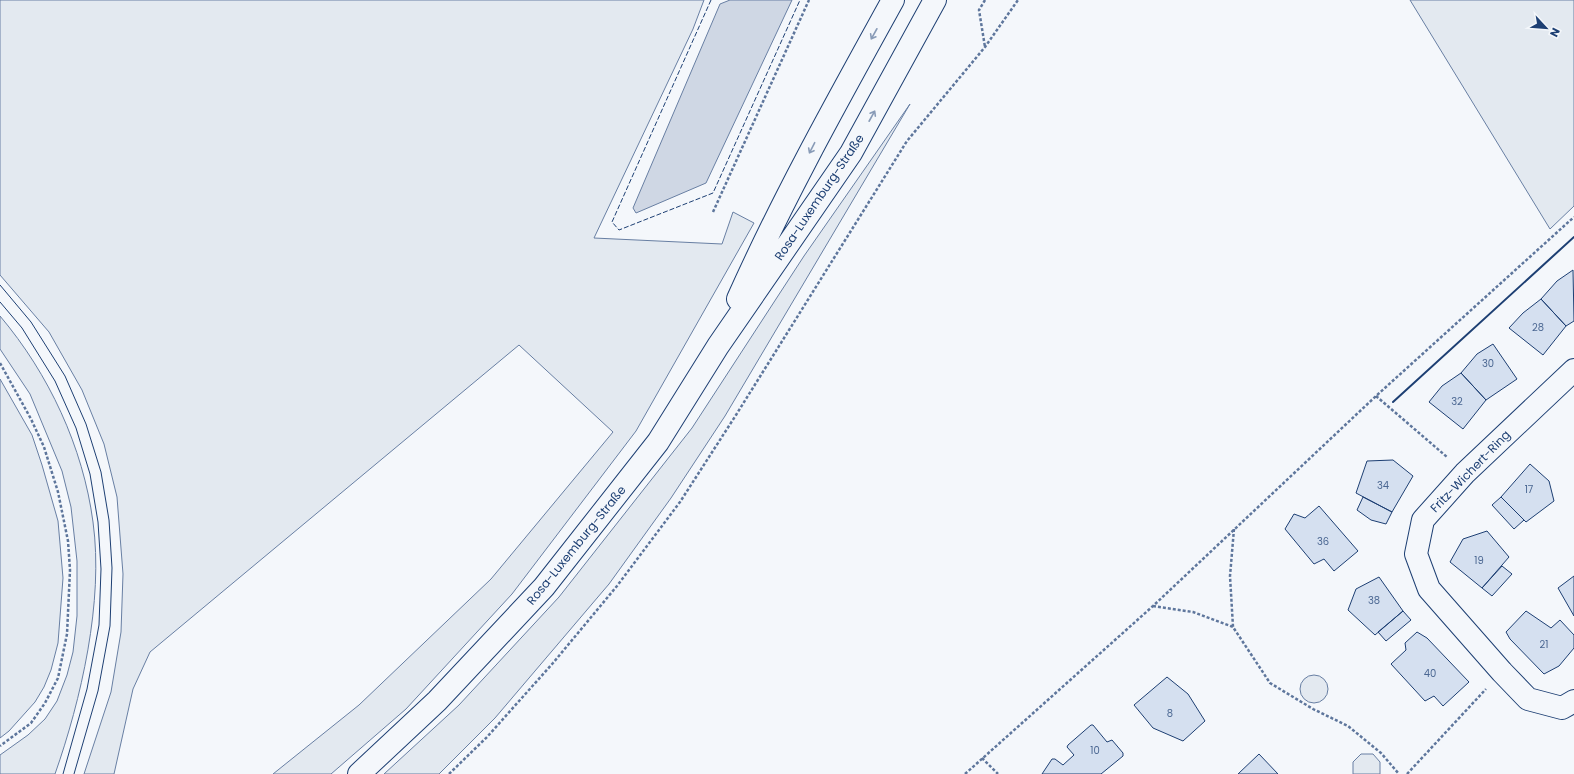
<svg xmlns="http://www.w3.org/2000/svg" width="1574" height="774" font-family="Poppins,sans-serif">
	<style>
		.green { fill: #e3e9f0; stroke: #687fa3 }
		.water { fill: #cfd7e4; stroke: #687fa3 }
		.building { fill: #d5e0f0; stroke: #1d3f73 }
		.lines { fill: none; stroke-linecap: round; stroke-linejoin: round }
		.street-casing { stroke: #1d3f73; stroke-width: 24 }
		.secondary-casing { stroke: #1d3f73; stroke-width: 24 }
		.path { stroke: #5e769c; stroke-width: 2.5; stroke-dasharray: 3 2; stroke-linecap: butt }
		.street { stroke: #f4f7fb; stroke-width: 22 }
		.secondary { stroke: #f4f7fb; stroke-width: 22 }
		.tram { stroke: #1d3f73; stroke-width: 1 }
		.fence { stroke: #1d3f73; stroke-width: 1; stroke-dasharray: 5 2; stroke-linecap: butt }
		.wall { stroke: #1d3f73; stroke-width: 2 }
		.oneway { stroke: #889bb7 }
		.labels { text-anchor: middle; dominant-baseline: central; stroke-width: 3; stroke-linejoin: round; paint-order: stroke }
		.number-label { font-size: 10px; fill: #4b6792 }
		.street-label { font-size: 12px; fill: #1d3f73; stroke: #f4f7fb }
	</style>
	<rect width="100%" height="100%" fill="#f4f7fb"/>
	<path class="green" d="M0,0H704L693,29L594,238L722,244L733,212L754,223L636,431L512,594L406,709L331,774H273L359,705L491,579L613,432L519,345L150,652L133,689L114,774H84L111,692L121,632L123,574L117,497L104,444L82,390L49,332L0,275Z
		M1410,0H1574V206L1550,229Z
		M910,104L725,416L671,498L609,584L495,718L439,774H384L459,705L559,597L692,428L804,256Z
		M0,316C49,374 83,447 93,522C104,601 81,700 55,774H0V755L28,735L45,719L57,701L67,675L73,652L77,616V561L71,507L62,471L30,394L0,349Z
		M0,379L32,435L42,465L58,521L63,578L58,643L51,670L44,687L35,702L9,731L0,738Z
		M1300 689a14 14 0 1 1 28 0a14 14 0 1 1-28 0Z
		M1361,754H1373L1380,762V774H1353V762Z"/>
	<path class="water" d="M730,0H792L706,183L636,213L633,208L720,4Z"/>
	<path class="building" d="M1573,270L1574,321L1566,326L1541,299L1557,281Z
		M1541,299L1566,326L1543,355L1509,328L1523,313Z
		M1493,344L1517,379L1486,400L1461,373L1477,354Z
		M1461,373L1486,400L1463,429L1429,402L1442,386Z
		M1393,460L1413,476L1392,512L1356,493L1367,461Z
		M1530,464L1549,481L1554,501L1526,522L1501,497Z
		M1363,497L1392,512L1386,524L1371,520L1357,510Z
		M1501,497L1524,520L1514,529L1492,505Z
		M1319,506L1358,551L1334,571L1324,559L1314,564L1285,529L1294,514L1305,518Z
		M1487,531L1509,557L1482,588L1450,562L1463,539Z
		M1502,566L1512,574L1492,596L1482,588Z
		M1574,576V616L1558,588Z
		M1379,577L1403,611L1375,635L1348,610L1356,589Z
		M1403,611L1411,620L1386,641L1378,632Z
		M1526,611L1551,628L1560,620L1574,635V648L1559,666L1544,674L1510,639L1506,632Z
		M1417,632L1427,638L1469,682L1443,706L1434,696L1425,701L1391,664L1406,650L1405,643Z
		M1167,677L1188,694L1205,721L1183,741L1153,728L1134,705Z
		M1091,725H1093L1107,742L1112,740L1123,753V756L1101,774H1042L1052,759H1055L1063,765L1074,755L1067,747L1068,745Z
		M1259,754L1278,774H1238Z"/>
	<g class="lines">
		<defs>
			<path id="street" d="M1574,370L1465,473L1423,520L1416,554L1429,589L1502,672L1528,699L1562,708L1574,701"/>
			<path id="secondary" d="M738,299C784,196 839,98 893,0
				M359,774L437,701L544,587L658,442L718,346L851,153L935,0"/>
		</defs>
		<use href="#street" class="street-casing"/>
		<use href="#secondary" class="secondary-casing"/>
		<path class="path" d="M985,0L979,10L985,47
			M713,212L809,0
			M0,363L31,419L44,447L58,492L68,541L70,570L67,634L58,678L45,703L31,723L0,746
			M1376,396L1447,457
			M1234,529L1230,576L1233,627L1270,683L1313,709L1348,726L1381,753L1399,774
			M1153,606L1193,612L1233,627
			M982,758L998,774
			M449,774L487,737L553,663L617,586L680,502L736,415L907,141L985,47L1018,0
			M965,774L1153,606L1376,396L1574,217
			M1407,774L1486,689"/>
		<use href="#street" class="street"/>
		<use href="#secondary" class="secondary"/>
		<path class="tram" d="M0,285L31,322L65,376L86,424L101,472L109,520L112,568L110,626L98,691L74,774
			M0,302L22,328L55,381L76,428L90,474L98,522L101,569L99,625L87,689L63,774"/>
		<path class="fence" d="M711,0L612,222L619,230L713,193L800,0"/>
		<path class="wall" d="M1393,402L1574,237"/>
	</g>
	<defs><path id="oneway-shaft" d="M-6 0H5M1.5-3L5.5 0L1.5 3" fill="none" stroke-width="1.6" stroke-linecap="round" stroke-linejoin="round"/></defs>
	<g class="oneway">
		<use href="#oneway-shaft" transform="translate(874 34) rotate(119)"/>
		<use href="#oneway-shaft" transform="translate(872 116) rotate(-61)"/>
		<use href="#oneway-shaft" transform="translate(812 148) rotate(117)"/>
	</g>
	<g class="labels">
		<g class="number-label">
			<text x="1538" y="327">28</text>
			<text x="1488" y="363">30</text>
			<text x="1457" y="401">32</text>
			<text x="1383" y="485">34</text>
			<text x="1529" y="489">17</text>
			<text x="1323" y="541">36</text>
			<text x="1479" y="560">19</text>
			<text x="1374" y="600">38</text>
			<text x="1544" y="644">21</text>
			<text x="1430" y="673">40</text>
			<text x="1170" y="713">8</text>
			<text x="1095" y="750">10</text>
		</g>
		<g class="street-label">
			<text transform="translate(819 197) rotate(-56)">Rosa-Luxemburg-Straße</text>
			<text transform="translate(1470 471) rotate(-46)">Fritz-Wichert-Ring</text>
			<text transform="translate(576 545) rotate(-51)">Rosa-Luxemburg-Straße</text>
		</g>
	</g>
	<g transform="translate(1546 28) rotate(116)" stroke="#f4f7fb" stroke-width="3" paint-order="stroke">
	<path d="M0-3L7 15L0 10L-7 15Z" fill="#1d3f73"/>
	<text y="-6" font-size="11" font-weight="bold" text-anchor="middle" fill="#1d3f73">N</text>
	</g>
</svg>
